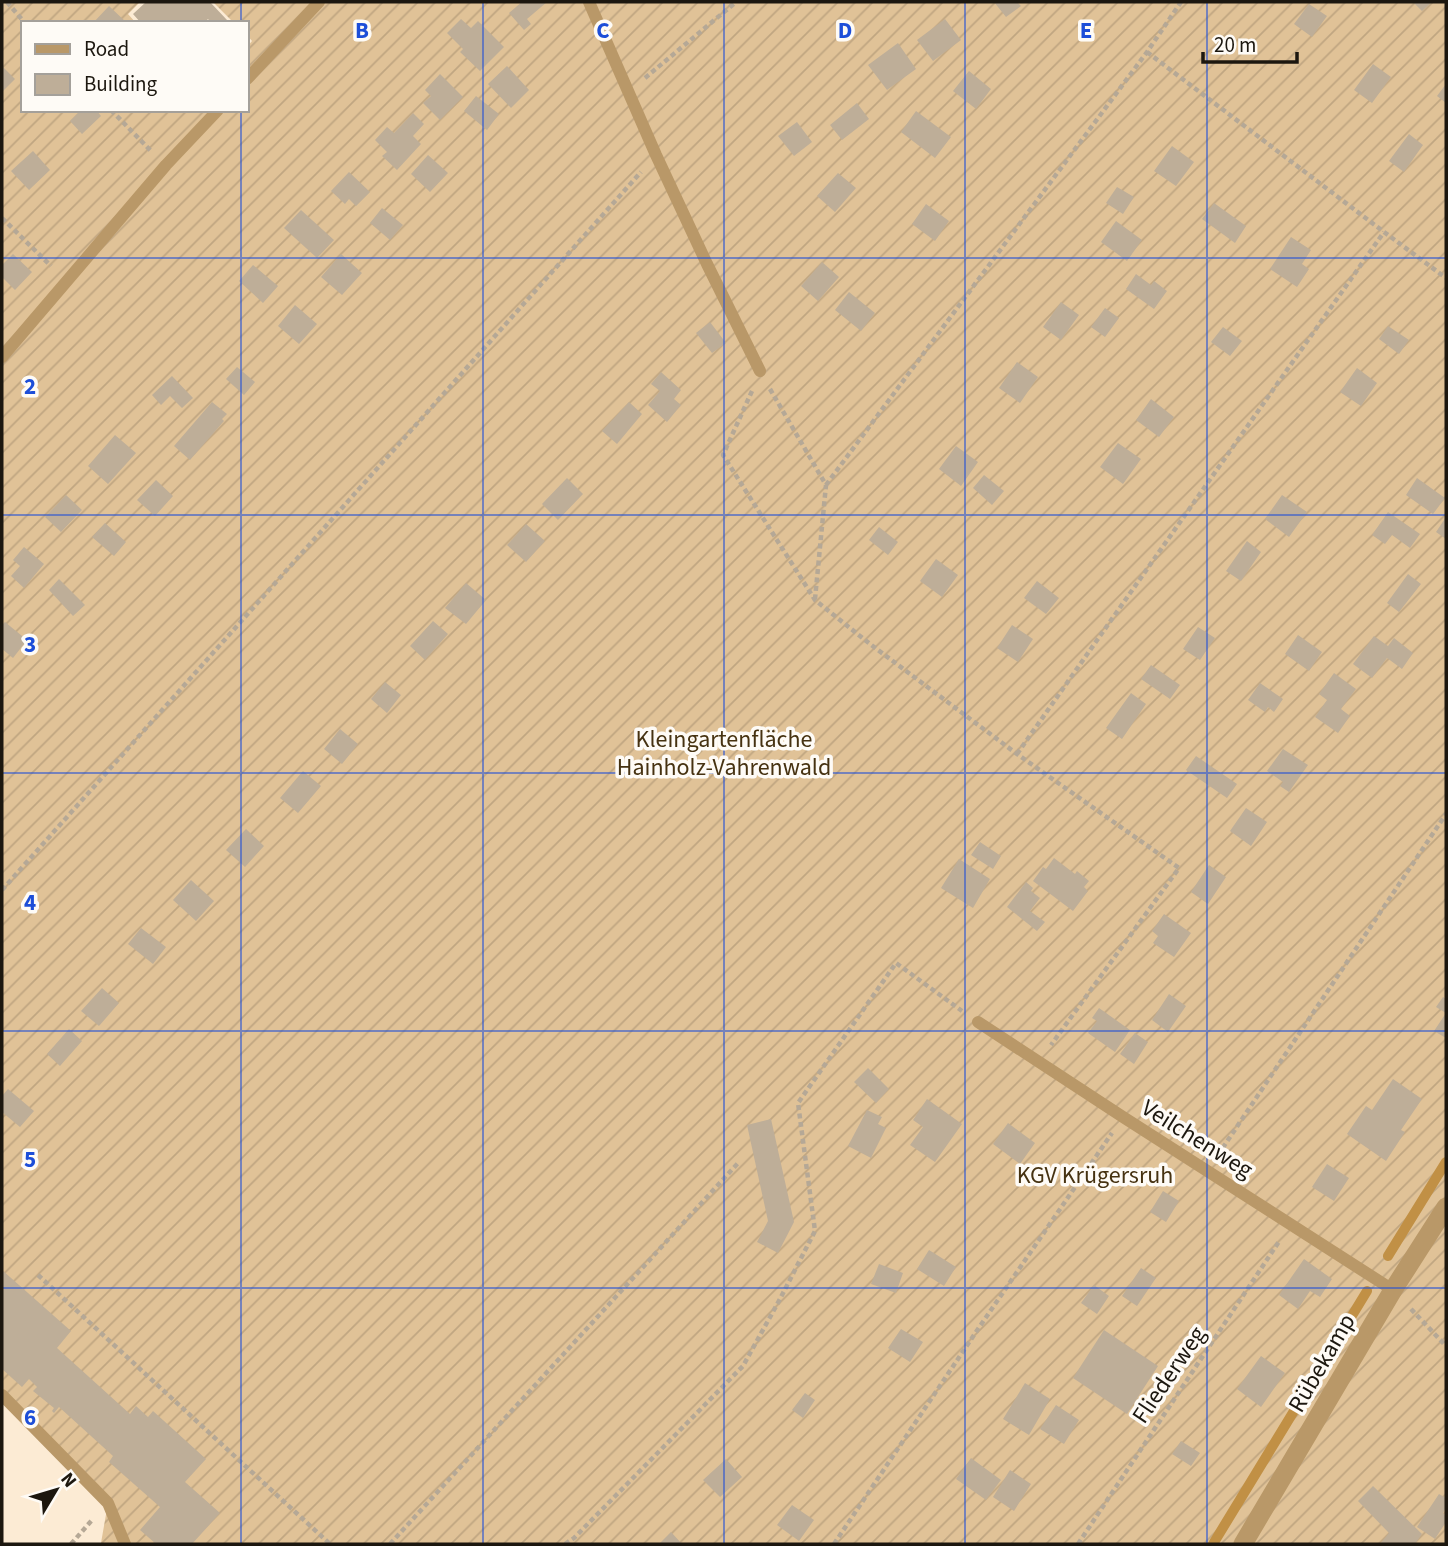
<svg xmlns="http://www.w3.org/2000/svg" width="1448" height="1546" font-family="'Source Sans 3',sans-serif">
	<style>
		.garden { fill: url(#garden-furrows) }
		.lines { fill: none; stroke-linecap: round; stroke-linejoin: round }
		.stream { stroke: #c19045; stroke-width: 10 }
		.building { fill: #beae98 }
		.path { stroke: #b5a896; stroke-width: 4.5; stroke-dasharray: 5 3.5; stroke-linecap: butt }
		.service { stroke: #b99868; stroke-width: 12 }
		.minor { stroke: #b99868; stroke-width: 19 }
		.grid { fill: none; stroke: #1d4ed8; stroke-width: 2; stroke-opacity: 0.55 }
		.labels { text-anchor: middle; dominant-baseline: central; stroke-width: 7; stroke-linejoin: round; paint-order: stroke }
		.park-label { font-size: 24px; fill: #463211; stroke: #fefbf6 }
		.street-label { font-size: 24px; fill: #1c170f; stroke: #fefbf6 }
		.grid-label { font-size: 23px; text-anchor: middle; font-weight: bold; fill: #1d4ed8; stroke: #fefbf6; stroke-width: 7; stroke-linejoin: round; paint-order: stroke }
	</style>
	<defs>
		<pattern id="garden-furrows" width="10" height="10" patternUnits="userSpaceOnUse" patternTransform="scale(1.75)"><rect width="10" height="10" fill="#e0c297"/><path d="M-1 1l2-2M0 10L10 0M9 11l2-2" fill="none" stroke="#c0a681"/></pattern>
	</defs>
	<rect width="100%" height="100%" fill="#fcebd4"/>
	<path class="garden" d="M2,2H140L128,14L136,23H23V110H247V47L252,41L247,35V23H234L213,2H1446V1544H99L101,1543L108,1503L2,1395Z"/>
	<g class="lines">
		<path class="stream" d="M1388,1256L1446,1162
			M1213,1544L1367,1291"/>
	</g>
	<path class="building" d="M146,2H210L227,20L223,23H211L208,19L204,23H141L133,14Z
		M522,2H547L527,19L531,24L524,30L509,13Z
		M994,2H1017L1021,6L1006,17Z
		M1413,2H1432L1422,11Z
		M1309,4L1327,16L1312,37L1294,24Z
		M109,6L127,23H93Z
		M461,19L471,28L478,21L504,47L480,71L460,52L463,49L447,33Z
		M945,19L961,40L933,61L917,40Z
		M898,43L916,69L887,90L868,65Z
		M1373,64L1391,77L1372,103L1354,90Z
		M2,66L15,79L2,92Z
		M507,66L529,90L511,108L488,84Z
		M969,71L991,89L976,109L953,91Z
		M440,74L463,97L440,120L423,103L431,96L425,90Z
		M1446,84V103L1437,96Z
		M476,96L499,114L487,130L464,111Z
		M857,103L869,119L842,140L830,125Z
		M81,110H96L101,116L82,134L70,121Z
		M916,111L951,137L935,158L901,132Z
		M413,113L424,124L413,136L421,144L397,170L382,156L387,152L375,140L387,127L394,133Z
		M797,122L812,142L794,156L778,136Z
		M1409,134L1423,145L1404,172L1389,161Z
		M1172,146L1194,162L1176,186L1154,171Z
		M33,151L50,170L29,190L11,171Z
		M428,155L448,173L430,192L411,174Z
		M349,172L370,192L356,206L349,199L345,204L331,191Z
		M838,173L856,188L835,212L817,196Z
		M1117,187L1134,197L1123,214L1106,203Z
		M1214,203L1246,226L1235,243L1202,219Z
		M926,204L949,221L935,241L912,224Z
		M382,208L403,225L390,240L370,223Z
		M301,210L334,240L317,258L284,228Z
		M1116,221L1142,240L1127,261L1101,242Z
		M1291,237L1311,250L1302,264L1309,269L1297,287L1270,269Z
		M13,254L32,272L15,290L2,277V265Z
		M341,254L362,273L342,295L321,277Z
		M822,262L839,277L818,301L801,286Z
		M253,265L278,286L263,303L239,281Z
		M1136,274L1151,285L1154,281L1167,291L1154,309L1126,289Z
		M849,292L875,313L861,331L835,310Z
		M1061,302L1079,315L1061,340L1043,327Z
		M295,305L317,324L299,344L278,326Z
		M1105,308L1119,318L1105,337L1091,327Z
		M710,322L726,343L712,353L696,333Z
		M1388,326L1409,340L1399,354L1379,339Z
		M1223,327L1242,341L1230,356L1211,342Z
		M1017,362L1038,377L1020,403L999,388Z
		M237,367L255,382L244,395L226,379Z
		M1357,368L1377,383L1361,406L1340,392Z
		M661,372L681,390L674,399L681,405L667,422L648,405L660,391L651,384Z
		M172,376L193,398L182,408L170,396L161,405L152,395Z
		M1151,399L1174,417L1159,437L1136,420Z
		M212,402L227,414L222,419L224,421L190,460L174,446Z
		M629,402L642,414L617,444L602,431Z
		M115,435L136,453L108,484L88,466Z
		M1118,443L1141,459L1123,484L1100,467Z
		M956,446L978,462L961,486L939,469Z
		M984,475L1004,491L992,505L973,488Z
		M567,478L583,494L558,520L542,504Z
		M1417,478L1445,498L1433,514L1406,495Z
		M156,480L173,496L155,516L137,500Z
		M66,495L82,510L61,532L45,517Z
		M1282,495L1307,512L1289,537L1265,519Z
		M1388,512L1420,534L1410,548L1392,535L1385,544L1372,535Z
		M1446,517V539L1436,532Z
		M105,523L126,542L114,556L92,537Z
		M526,524L545,541L526,562L507,545Z
		M879,527L898,542L888,555L869,540Z
		M1247,541L1261,552L1241,581L1226,571Z
		M24,547L44,564L24,588L11,576L20,566L13,560Z
		M936,559L958,575L942,597L920,581Z
		M1408,574L1421,584L1399,612L1387,603Z
		M59,579L85,605L73,616L49,590Z
		M1037,581L1059,598L1046,614L1024,598Z
		M466,583L486,600L466,624L445,608Z
		M433,621L448,634L425,660L410,646Z
		M5,622L27,640L13,658L2,649V625Z
		M1012,625L1033,639L1018,662L997,648Z
		M1198,627L1215,638L1200,660L1183,649Z
		M1298,635L1322,652L1309,671L1285,654Z
		M1374,636L1388,646L1394,638L1413,653L1402,669L1387,658L1372,678L1353,664Z
		M1151,665L1180,685L1170,699L1141,679Z
		M1334,673L1356,689L1341,709L1350,716L1338,733L1315,717L1327,700L1319,694Z
		M385,682L401,695L387,713L371,699Z
		M1260,683L1283,699L1274,712L1268,707L1265,712L1248,700Z
		M1131,693L1146,704L1122,739L1106,728Z
		M340,729L358,744L342,764L324,749Z
		M1283,749L1308,765L1289,792L1280,786L1283,782L1267,771Z
		M1196,756L1237,784L1227,798L1186,770Z
		M303,771L321,786L298,813L280,798Z
		M1246,808L1267,822L1251,846L1230,831Z
		M246,829L264,846L245,867L226,850Z
		M980,842L1001,856L993,869L971,855Z
		M1054,858L1075,874L1077,871L1089,881L1084,887L1088,891L1073,911L1033,881L1043,867L1046,869Z
		M959,859L990,879L973,908L941,888Z
		M1209,865L1226,877L1208,904L1191,892Z
		M191,880L214,901L196,921L173,900Z
		M1026,882L1033,888L1031,891L1040,898L1030,911L1045,922L1037,931L1007,907Z
		M1164,914L1191,933L1174,957L1153,943L1158,936L1152,931Z
		M141,928L166,947L153,964L128,944Z
		M102,988L119,1003L99,1026L81,1011Z
		M1169,994L1186,1006L1168,1032L1152,1020Z
		M1443,997L1446,999V1038L1434,1031L1446,1013L1436,1007Z
		M1099,1008L1130,1030L1115,1052L1088,1033L1097,1021L1092,1018Z
		M69,1029L82,1041L60,1066L47,1054Z
		M1135,1033L1148,1042L1134,1064L1120,1054Z
		M868,1068L889,1089L876,1103L854,1082Z
		M1393,1079L1422,1099L1401,1130L1405,1132L1386,1161L1347,1134L1366,1106L1372,1110Z
		M8,1089L34,1111L20,1127L2,1112V1096Z
		M927,1099L962,1124L935,1162L910,1145L923,1127L913,1120Z
		M867,1110L882,1117L878,1124L886,1128L871,1158L848,1146Z
		M771,1119L794,1222L778,1253L757,1242L768,1221L747,1125Z
		M1008,1123L1035,1143L1020,1164L993,1144Z
		M1327,1164L1349,1178L1334,1201L1312,1187Z
		M1163,1191L1179,1201L1166,1222L1150,1212Z
		M929,1250L956,1267L944,1286L917,1269Z
		M1304,1259L1332,1279L1320,1297L1310,1291L1298,1309L1279,1295Z
		M879,1264L903,1273L896,1293L871,1284Z
		M1141,1268L1156,1278L1137,1306L1122,1296Z
		M2,1270L71,1331L57,1348L130,1414L136,1406L148,1417L153,1411L206,1459L185,1482L220,1513L192,1544H156L140,1530L160,1507L109,1462L113,1456L59,1407L54,1413L52,1411L54,1408L33,1391L37,1387L29,1379L22,1387L2,1369Z
		M1094,1285L1109,1296L1097,1314L1081,1303Z
		M901,1329L923,1342L910,1362L888,1348Z
		M1104,1330L1158,1366L1127,1414L1073,1378Z
		M1261,1356L1285,1373L1261,1407L1237,1389Z
		M1025,1383L1050,1399L1029,1435L1003,1419Z
		M805,1393L815,1400L803,1418L792,1410Z
		M1056,1405L1079,1420L1064,1444L1040,1429Z
		M1181,1441L1200,1453L1191,1466L1172,1454Z
		M971,1458L1001,1480L986,1500L956,1479Z
		M726,1459L742,1477L720,1497L703,1480Z
		M1010,1470L1031,1484L1014,1511L993,1497Z
		M1373,1486L1422,1534L1415,1544H1380L1389,1533L1358,1501Z
		M1439,1494L1446,1498V1508L1443,1513L1446,1516V1522L1435,1539L1417,1527Z
		M792,1505L814,1520L799,1541L777,1525Z
		M671,1532L682,1544H659Z"/>
	<g class="lines">
		<path class="path" d="M7,2L25,23
			M1147,52L1384,232L1446,278
			M645,78L736,2
			M111,110L152,152
			M2,218L51,266
			M770,389L826,485L815,599
			M752,391L723,455L815,600L870,644L1017,754L1179,868L1051,1045
			M826,485L1147,52L1181,2
			M1017,754L1384,232
			M2,890L641,172
			M1218,1155L1446,814
			M38,1275L330,1544
			M1411,1309L1446,1346
			M71,1544L93,1519
			M390,1544L739,1162
			M565,1544L574,1538L743,1366L780,1299L815,1231L798,1103L896,963L962,1011
			M834,1544L976,1332L1112,1133
			M1078,1544L1280,1240"/>
		<path class="service" d="M589,2L656,155L707,264L760,371
			M247,79L319,2
			M2,357L166,165L218,110
			M978,1022L1123,1117L1393,1290
			M2,1395L108,1503L125,1544"/>
		<path class="minor" d="M1243,1544L1393,1290L1446,1207"/>
	</g>
	<path class="grid" d="M241,2V23M483,2V1544M724,2V1544M965,2V1544M1207,2V1544M241,110V1544M2,258H1446M2,515H1446M2,773H1446M2,1031H1446M2,1288H1446"/>
	<g class="labels">
		<g class="park-label">
			<text x="724" y="739">Kleingartenfläche<tspan x="724" dy="28">Hainholz-Vahrenwald</tspan></text>
			<text x="1095" y="1175">KGV Krügersruh</text>
		</g>
		<g class="street-label">
			<text transform="translate(1197 1139) rotate(32)">Veilchenweg</text>
			<text transform="translate(1322 1363) rotate(-60)">Rübekamp</text>
			<text transform="translate(1169 1375) rotate(-56)">Fliederweg</text>
		</g>
	</g>
	<g class="grid-label">
		<text x="362" y="38">B</text>
		<text x="603" y="38">C</text>
		<text x="845" y="38">D</text>
		<text x="1086" y="38">E</text>
		<text x="30" y="394">2</text>
		<text x="30" y="652">3</text>
		<text x="30" y="910">4</text>
		<text x="30" y="1167">5</text>
		<text x="30" y="1425">6</text>
	</g>
	<rect width="1448" height="1546" fill="none" stroke="#1c170f" stroke-width="7"/>
	<rect x="21" y="21" width="228" height="91" fill="#fefbf6" stroke="#a4a09a" stroke-width="2"/>
	<rect x="35" y="44" width="35" height="10" fill="#b99868" stroke="#a4a09a" stroke-width="2"/>
	<text x="84" y="56" font-size="21" fill="#1c170f">Road</text>
	<rect x="35" y="74" width="35" height="21" fill="#beae98" stroke="#a4a09a" stroke-width="2"/>
	<text x="84" y="91" font-size="21" fill="#1c170f">Building</text>
	<g transform="translate(56 1490) rotate(52)" stroke="#fefbf6" stroke-width="5" paint-order="stroke">
	<path d="M0-5L12 26L0 18L-12 26Z" fill="#1c170f"/>
	<text y="-10" font-size="19" font-weight="bold" text-anchor="middle" fill="#1c170f">N</text>
	</g>
	<path d="M1203 52v10h94v-10" fill="none" stroke="#1c170f" stroke-width="3.5"/>
	<text x="1214" y="52" font-size="21" fill="#1c170f" stroke="#fefbf6" stroke-width="5" paint-order="stroke">20 m</text>
</svg>
